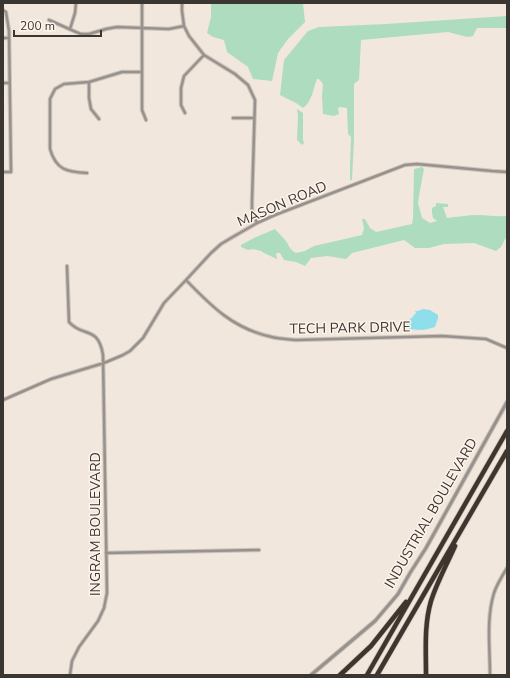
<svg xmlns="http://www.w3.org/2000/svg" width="510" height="678" font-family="'Nunito Sans',sans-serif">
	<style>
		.green { fill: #aedcbe }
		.water { fill: #8fdeec }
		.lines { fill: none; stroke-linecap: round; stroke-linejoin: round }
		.minor-casing { stroke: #cdc4ba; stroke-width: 4.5 }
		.tertiary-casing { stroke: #cdc4ba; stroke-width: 5 }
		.motorway-casing { stroke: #cdc4ba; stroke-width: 6 }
		.minor { stroke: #98928f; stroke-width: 2.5 }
		.tertiary { stroke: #98928f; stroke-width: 3 }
		.motorway { stroke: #3f342e; stroke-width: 4.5 }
		.labels { text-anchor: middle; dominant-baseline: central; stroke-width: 3; stroke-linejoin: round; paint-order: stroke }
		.street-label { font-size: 14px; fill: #3a3632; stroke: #fef4ec }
	</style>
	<rect width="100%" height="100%" fill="#f2e7dc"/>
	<path class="green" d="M211,3H303L305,22L288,39L278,53L272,81L253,79L248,67L227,52L224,40L213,37L207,33L211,17Z
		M507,16V28H477L473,36L467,37L448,32L361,40L359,80L354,84V139L352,180H350V168L351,137L348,134L347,108L340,107L338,108L339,114L334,116L323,114L322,96L323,84L319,79H317C313,89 312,102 303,108L296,103L280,95L284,60L308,31L319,27L386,24Z
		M297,109L303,113V140L304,143L302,145L297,140L298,116Z
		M422,167L424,169L420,190L418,203L422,218L430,223L437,221L433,218L432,212V208L436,206V203L448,204V207H443L447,218C457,217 468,215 478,215C488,215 497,217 507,216V238L505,239L501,247L496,251L474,243L444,244L429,248H415L404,240L352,253L346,259L327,256L311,258L305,266L296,262L284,260L280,253H276L277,259L264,253L261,251L253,249L248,250L241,247V245L254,238L275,229C279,234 282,236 285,240C290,246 288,248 296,253L305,251L314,246L362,235L364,228L362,219H365L370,228L376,232L412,224L413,218L414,169Z"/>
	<path class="water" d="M423,309L430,310L438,315V318L435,327C428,330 411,332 405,326L406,324L416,313L415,311H418Z"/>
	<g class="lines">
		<defs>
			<path id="minor" d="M142,3V110L146,120
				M182,3V11L184,26L189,36L204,55L235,74L248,85L255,100L252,202V210L257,223
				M3,10L6,12L9,31L11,172H3
				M49,20L76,32L81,34H89L106,29L117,27L169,29L184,26
				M70,29L75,13L76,3
				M3,38H8
				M89,82V98L91,109L99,119
				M3,83H9
				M185,113L181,105V88L184,76L204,55
				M233,118H254
				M87,173C67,172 56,170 50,149V99L55,89L64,84L89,82L122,72H142
				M67,266L69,322C83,338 98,325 103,355L107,593L104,608L98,621L79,647L72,661L70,675
				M186,280C212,307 234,329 272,337C280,339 288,339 296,340L442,336L486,339L507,348
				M3,400L51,379L104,363L123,355L130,351L143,338L164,303L186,280L211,253L221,244L231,238L257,223L275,215L405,165L417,164L492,171L507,172
				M106,553L259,550
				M490,675C490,648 486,619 494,593C497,584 502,576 507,568"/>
			<path id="tertiary" d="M311,675L375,621L398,594L410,573L426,548L507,402"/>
			<path id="motorway" d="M340,675L371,646L406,602
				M367,675L507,431
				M377,675L507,451
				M426,675C426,650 424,625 431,601C437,582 447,564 455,546"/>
		</defs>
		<use href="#minor" class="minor-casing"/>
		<use href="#tertiary" class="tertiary-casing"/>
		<use href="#motorway" class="motorway-casing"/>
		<use href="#minor" class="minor"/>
		<use href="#tertiary" class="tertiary"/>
		<use href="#motorway" class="motorway"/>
	</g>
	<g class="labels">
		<g class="street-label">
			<text transform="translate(282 204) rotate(-23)">MASON ROAD</text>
			<text transform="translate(350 328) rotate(-1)">TECH PARK DRIVE</text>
			<text transform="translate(431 513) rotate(-60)">INDUSTRIAL BOULEVARD</text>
			<text transform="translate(95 524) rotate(-90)">INGRAM BOULEVARD</text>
		</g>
	</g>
	<rect width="510" height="678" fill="none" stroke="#3a3632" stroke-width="8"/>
	<path d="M14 30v6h87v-6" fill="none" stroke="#3a3632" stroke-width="2"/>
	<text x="20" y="30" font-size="12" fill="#3a3632" stroke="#fef4ec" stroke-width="3" paint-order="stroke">200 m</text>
</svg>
